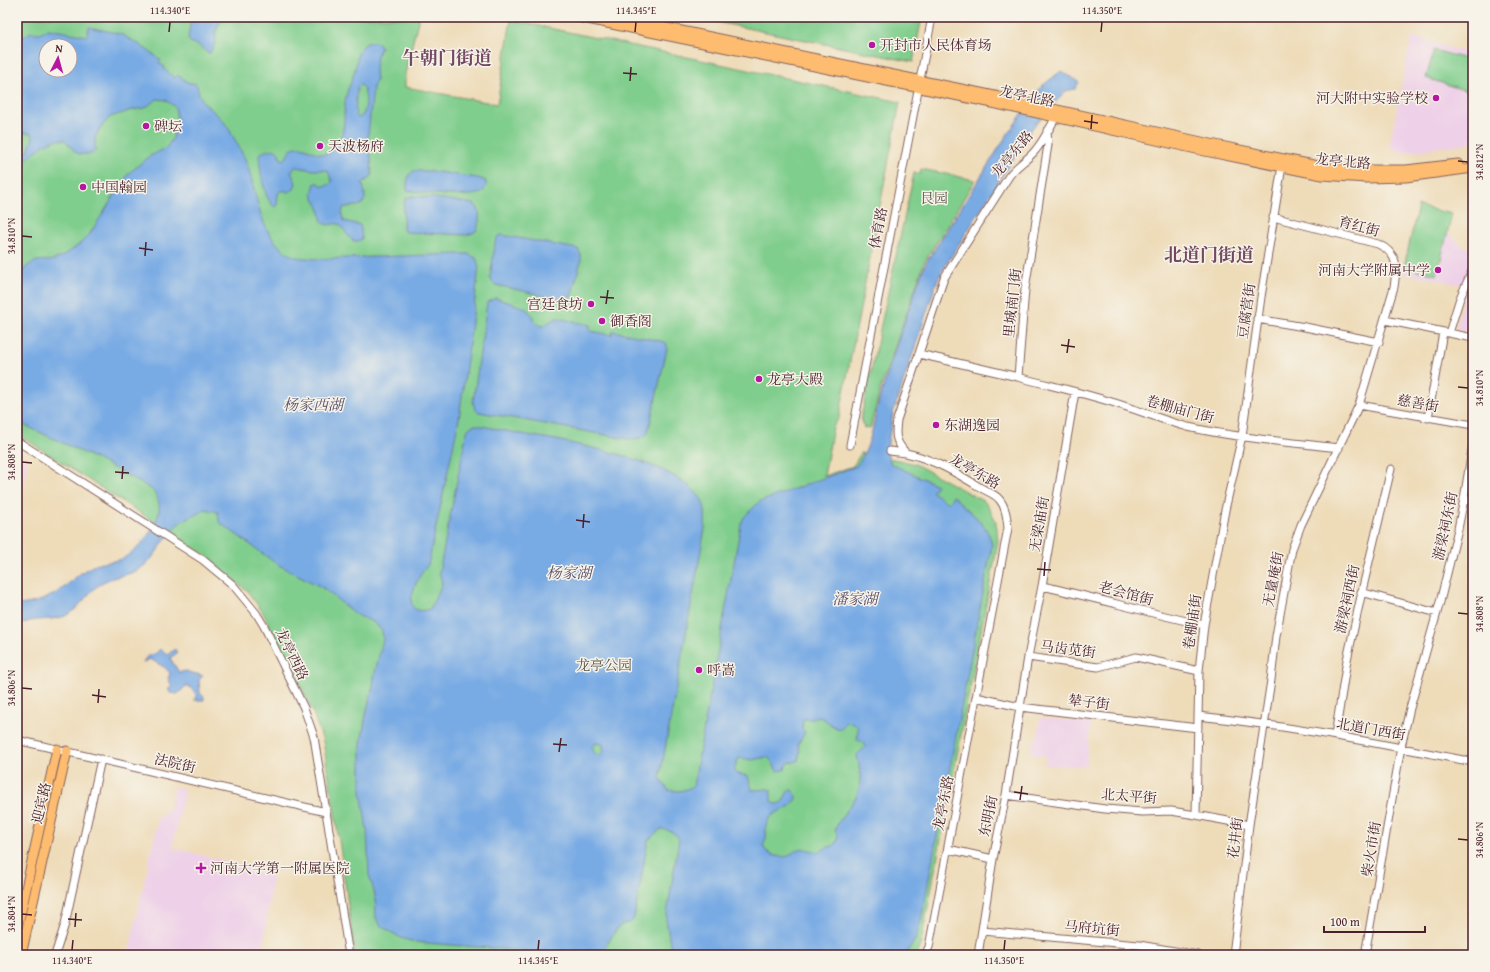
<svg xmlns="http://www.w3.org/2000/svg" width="1490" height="972" font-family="'Gentium Book Plus','Noto Serif SC',serif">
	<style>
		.built { fill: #eed0e8 }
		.green { fill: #80ce8d; stroke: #65765c; fill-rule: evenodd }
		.water { fill: #78aae4; stroke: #616488; fill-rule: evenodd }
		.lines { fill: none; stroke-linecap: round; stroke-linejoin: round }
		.minor-casing { stroke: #83615d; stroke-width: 9 }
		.major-casing { stroke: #83615d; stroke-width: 11 }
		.minor { stroke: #fff; stroke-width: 7 }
		.major { stroke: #fdbc6f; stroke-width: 9 }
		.ticks { fill: none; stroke: #4a1f2b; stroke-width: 1.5 }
		.poi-dot { fill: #b5179e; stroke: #f7f3e8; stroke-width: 1.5 }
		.labels { text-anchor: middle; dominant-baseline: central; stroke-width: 3; stroke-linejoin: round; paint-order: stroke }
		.poi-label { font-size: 14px; fill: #4a1f2b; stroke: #f7f3e8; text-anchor: start }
		.street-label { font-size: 14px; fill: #4a1f2b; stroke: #f7f3e8 }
		.park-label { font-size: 14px; fill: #5a5448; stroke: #f7f3e8 }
		.water-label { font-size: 15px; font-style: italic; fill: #5a506c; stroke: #f7f3e8 }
		.district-label { font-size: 18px; font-weight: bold; fill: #734863; stroke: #f7f3e8 }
		.neatline { fill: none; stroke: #4a1f2b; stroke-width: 1.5 }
		.ticks-label { font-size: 10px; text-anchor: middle; fill: #4a1f2b }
	</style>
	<rect width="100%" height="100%" fill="#f7f3e8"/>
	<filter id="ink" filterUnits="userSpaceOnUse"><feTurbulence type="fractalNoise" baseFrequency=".025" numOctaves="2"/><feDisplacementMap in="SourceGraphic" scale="8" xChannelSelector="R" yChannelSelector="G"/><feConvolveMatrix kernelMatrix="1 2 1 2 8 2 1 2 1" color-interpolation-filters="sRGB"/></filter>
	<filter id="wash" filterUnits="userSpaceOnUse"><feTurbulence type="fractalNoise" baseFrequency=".012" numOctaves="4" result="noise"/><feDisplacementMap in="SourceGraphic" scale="16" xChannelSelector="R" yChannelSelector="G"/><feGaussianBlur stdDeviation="0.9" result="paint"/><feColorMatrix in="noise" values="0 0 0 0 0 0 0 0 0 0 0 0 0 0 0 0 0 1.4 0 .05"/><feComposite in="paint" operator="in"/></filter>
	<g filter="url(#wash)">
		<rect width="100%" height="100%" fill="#eedcb9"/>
		<path class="built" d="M1412,36L1473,55V142L1402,153L1389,146Z
			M1418,206L1452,214L1448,232L1459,244L1465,246V248L1473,250V332L1456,328L1464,297L1469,286L1402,273Z
			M17,454L27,461V466L25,478L17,490Z
			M1040,718L1091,723L1086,766L1045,765L1046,756L1031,754L1033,740H1037Z
			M174,787L185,790L172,848L273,872L262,955H128L159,816L168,811Z"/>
		<path class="green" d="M17,17H419L405,74V87L497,104L511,20L900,102L839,418L833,427L824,476L853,466L861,453L904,461L915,464L985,502L995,519L997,529L998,542L921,943L916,955H355L339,840L323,741L310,705L263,613L249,593L204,554L25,439L17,433ZM46,46H70V70H46Z
			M692,17H922L913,62Z
			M1434,50L1473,61V72L1467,91L1426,78Z
			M921,169L975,180L924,263L881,387L870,429L864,428L861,417L914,173L920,174Z
			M1418,206L1452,214L1437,275L1404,267Z"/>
		<path class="water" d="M191,17H222L215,33L216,41L210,53H208L198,45L190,42L188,39Z
			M89,27L121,34L140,45L161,60L159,63L165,67L164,69L175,78L178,75L187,82L196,84C199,89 198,94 201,98C204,105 218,114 224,122C232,133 239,147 245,159C258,191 257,234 289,254C298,259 310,258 319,259L458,254H468L476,258L479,266L475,300L459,419L428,565C417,576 396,619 430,609L442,584L441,578L439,573L466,435C468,429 469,425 477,425C501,430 526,435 551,439C593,448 672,462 699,496C707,505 705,517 705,528L660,777L668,790C677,792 685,791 693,786L696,771L741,524L744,517L759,502L856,466C873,446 873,418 881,394C893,354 907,314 921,275L926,263L1007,135L1042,86L1061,71L1079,82L1075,89L1066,91L1033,127L942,271L937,281L893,413L888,443L887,453L891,464L937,485L932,492L948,503L953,496C967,510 989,524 992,545L921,921L916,938L906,955H672L666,920L679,839C674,832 669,830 661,829L648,840L634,918C631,924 628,923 623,924C615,927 609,943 604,949L570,952H539L415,942L401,938L381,926L376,918L375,895L369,875L367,830L361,791V743L367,709L373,687L374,677L383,639L382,631L375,623L355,614L323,588L277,564L219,522L218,512L205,509C195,517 182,518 174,528C162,541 156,558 141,568C129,577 111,575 99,585C86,594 80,609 65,616C55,620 42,619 31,621C26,622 22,624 17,626V605C34,604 48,599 62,589C72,581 81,571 93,566C103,561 115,563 125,557C143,546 171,513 154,492C150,487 142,484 137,481C101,460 63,443 26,426L17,419V279C21,272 29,262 38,261C44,260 51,262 56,259C69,254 80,244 89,235L129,173L150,156L166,148L173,138L177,119L175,107L166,100L157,99L145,108L132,110L110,117L100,128L95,138V151L91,154C72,155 77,152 65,140C43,137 34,159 17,163V156L28,152L33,137L30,133L17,132V38L20,39L31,32L39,33L49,29L87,36ZM46,46H70V70H46ZM819,717C829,719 839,739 846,721L855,724L858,727L857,740C862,741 864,742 865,747L857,755C860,769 862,782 857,796L838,823L835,831L838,834L837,841L833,846L828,847L818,852C803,849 801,845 789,856C779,858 768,856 763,846C764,843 766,841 766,838C767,831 764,826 769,819C777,808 790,812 796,798C795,793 794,790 789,790C784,796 785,804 776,804L771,800V790L770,789L752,790L748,776L738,774L734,771L738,759L742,758L751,760L767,757L771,760L777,771L784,770L788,763L798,761L800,751L798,744L805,733L802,728L803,720L804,719H813ZM596,743L602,744L604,750L601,755L595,754L592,748Z
			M370,42H375L380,44L381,47L377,56L375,69L376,81L373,87L368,137L371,156L372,175L370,178L362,183C365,191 369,205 356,206C351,207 348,206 343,208L342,215L344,221L360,225L361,230L362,239C351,247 347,232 341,226C336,220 329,228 324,223C320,221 321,215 320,211C319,205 314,200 312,194L315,183H318L323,186L329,185L332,182L328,171L324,170H314L295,167L291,172L296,183L294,189L289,192L281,190L278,194L277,205L275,207C263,200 260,167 259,154C267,150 279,145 280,158L284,160C289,156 288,150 293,148C310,141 324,171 340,139C346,125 343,116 345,103C346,92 351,83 354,73C356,67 357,54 360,49C362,47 366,43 370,42ZM361,85C367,91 369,115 358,118L356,116C355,111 356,91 358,86Z
			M413,171H431L478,178L486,181V187L482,193C465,198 425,194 407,190C407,182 407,176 413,171Z
			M413,196L436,198L474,204C482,209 479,222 477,230L473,233L466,235L405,232L403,229L404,203L406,198Z
			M502,235L578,249L581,255V261L571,297L568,299L563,300L496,285L493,283L490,278L495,243L498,236Z
			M495,298L526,308L532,315L534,321L537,324L541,326L545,325L549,322L556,318L590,325V331L612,335L613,331L665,342L667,344V349L648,433L645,436L633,440L479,412L475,409L473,403L487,303Z
			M160,649L167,655L175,649L177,653L170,658L179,672L187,671C191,674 197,673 203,676L199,680L200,693L204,697V700H194L196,696C195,690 192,688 186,686L178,694L170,693L168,688L172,686L168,679L170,673L164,667L150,659L143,663C146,656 148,655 155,654Z"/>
	</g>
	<g filter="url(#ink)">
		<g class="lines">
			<defs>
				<path id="minor" d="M1257,319L1305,327L1379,342
					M1385,320L1473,338
					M1449,333L1460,298L1473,269
					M919,354L1018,377L1025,289L1048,145L1047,131
					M1018,377C1055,387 1093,395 1130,408C1149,414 1168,422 1188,427C1237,438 1288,442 1339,448
					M1359,405L1473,425
					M1428,418L1443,332
					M17,441L203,560L233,585L256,613L264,626L304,708L314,737L349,955
					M850,445L932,17
					M890,451L906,453
					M1464,499L1473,501
					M1042,586C1096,598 1149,613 1204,625
					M1361,592L1437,613
					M1028,657L1098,667L1136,657L1199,671
					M976,697L1020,707L1198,728
					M1198,716C1291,726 1382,744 1473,762
					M1335,736L1347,660L1363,587L1391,469
					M17,740L326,812
					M1006,795L1105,809L1142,812L1171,811L1196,815L1249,825
					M1196,815L1199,671L1204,625L1225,510L1242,436L1261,297L1282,166
					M948,849L993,859
					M982,931L1139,945L1198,955
					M55,955L65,924L101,759
					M925,955L929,947L1008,528C1007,518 1006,507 999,499C995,494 986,491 981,488C957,473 933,459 906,453C895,441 895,436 897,420L944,278L1009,176C1016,166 1026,161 1034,152C1043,142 1049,129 1056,117
					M978,955L993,859L1006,795L1028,657L1042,586L1075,392
					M1233,955L1249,825L1271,680L1276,636L1292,549L1301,525L1359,405L1394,287C1397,267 1399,254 1378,244L1273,217
					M1365,955L1401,747L1410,708L1440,602L1458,529L1464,499L1473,444"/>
				<path id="major" d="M578,17L988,102L1205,151L1322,175L1366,178L1406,177L1473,168
					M614,17L990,95L1206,143L1323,167L1353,170H1406L1458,164
					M17,929L57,749
					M21,955L67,751"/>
			</defs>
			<use href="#minor" class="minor-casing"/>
			<use href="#major" class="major-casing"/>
			<use href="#minor" class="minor"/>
			<use href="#major" class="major"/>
		</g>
	</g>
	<path class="ticks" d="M169,32L170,22M635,32L636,22M1101,32L1102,22M623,73L637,74M630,81L631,67M1084,121L1098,123M1091,129L1092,115M1458,161L1468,162M22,236L32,237M139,248L153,250M145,256L146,242M600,297L614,298M606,304L608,290M1061,345L1075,347M1067,353L1069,339M1458,387L1468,388M22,462L32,463M115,472L129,473M122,479L123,466M576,520L590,522M583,528L584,514M1037,569L1051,570M1044,576L1045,562M1458,613L1468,614M22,688L32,689M92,695L106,697M98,703L99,689M553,744L567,745M559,752L561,738M1014,792L1028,794M1020,800L1022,786M1458,839L1468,840M22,914L32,915M68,919L82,920M75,927L76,913M72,950L73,940M538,950L539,940M1004,950L1005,940"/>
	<g class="poi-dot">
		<circle cx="872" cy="45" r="4"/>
		<circle cx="1436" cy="98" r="4"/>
		<circle cx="146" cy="126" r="4"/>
		<circle cx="320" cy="146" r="4"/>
		<circle cx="83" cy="187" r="4"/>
		<circle cx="1438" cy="270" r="4"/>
		<circle cx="591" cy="304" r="4"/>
		<circle cx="602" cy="321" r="4"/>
		<circle cx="759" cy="379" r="4"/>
		<circle cx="936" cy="425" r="4"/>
		<circle cx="699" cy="670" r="4"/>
		<path d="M199 862h4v4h4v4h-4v4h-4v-4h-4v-4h4z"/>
	</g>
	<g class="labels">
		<g class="poi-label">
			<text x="880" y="45">开封市人民体育场</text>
			<text x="1428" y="98" text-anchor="end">河大附中实验学校</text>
			<text x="154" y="126">碑坛</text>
			<text x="328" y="146">天波杨府</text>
			<text x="91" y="187">中国翰园</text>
			<text x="1430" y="270" text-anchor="end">河南大学附属中学</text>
			<text x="583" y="304" text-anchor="end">宫廷食坊</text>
			<text x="610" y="321">御香阁</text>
			<text x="767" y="379">龙亭大殿</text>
			<text x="944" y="425">东湖逸园</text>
			<text x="707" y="670">呼嵩</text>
			<text x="210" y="868">河南大学第一附属医院</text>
		</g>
		<g class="street-label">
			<text transform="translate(1027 96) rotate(12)">龙亭北路</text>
			<text transform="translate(1012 154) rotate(-50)">龙亭东路</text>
			<text transform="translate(1343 161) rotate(5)">龙亭北路</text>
			<text transform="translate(1359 226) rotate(15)">育红街</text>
			<text transform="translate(878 228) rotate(-79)">体育路</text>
			<text transform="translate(1012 303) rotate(-84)">里城南门街</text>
			<text transform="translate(1246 311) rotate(-82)">豆腐营街</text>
			<text transform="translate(1418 403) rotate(10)">慈善街</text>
			<text transform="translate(1180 409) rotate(15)">卷棚庙门街</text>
			<text transform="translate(975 471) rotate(30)">龙亭东路</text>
			<text transform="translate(1039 524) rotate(-80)">无梁庙街</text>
			<text transform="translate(1445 526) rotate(-78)">游梁祠东街</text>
			<text transform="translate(1273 579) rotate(-79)">无量庵街</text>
			<text transform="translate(1126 593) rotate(15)">老会馆街</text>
			<text transform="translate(1347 599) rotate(-78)">游梁祠西街</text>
			<text transform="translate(1192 622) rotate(-82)">卷棚庙街</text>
			<text transform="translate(1068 649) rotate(7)">马齿苋街</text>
			<text transform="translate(292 654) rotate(64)">龙亭西路</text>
			<text transform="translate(1089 702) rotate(7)">辇子街</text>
			<text transform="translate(1371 729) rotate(10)">北道门西街</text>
			<text transform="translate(175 763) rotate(13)">法院街</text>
			<text transform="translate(1129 796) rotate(4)">北太平街</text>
			<text transform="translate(41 803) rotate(-77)">迎宾路</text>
			<text transform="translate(943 803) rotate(-79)">龙亭东路</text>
			<text transform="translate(988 816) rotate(-78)">东明街</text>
			<text transform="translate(1235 838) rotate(-83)">花井街</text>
			<text transform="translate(1371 849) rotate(-81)">柴火市街</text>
			<text transform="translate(1092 928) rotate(5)">马府坑街</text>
		</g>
		<g class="park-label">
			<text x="934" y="198">艮园</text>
			<text x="604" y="665">龙亭公园</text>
		</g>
		<g class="water-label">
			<text x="313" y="404">杨家西湖</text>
			<text x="569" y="572">杨家湖</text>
			<text x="855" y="598">潘家湖</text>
		</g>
		<g class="district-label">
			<text x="447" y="57">午朝门街道</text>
			<text x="1209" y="254">北道门街道</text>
		</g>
	</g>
	<rect width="1490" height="972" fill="none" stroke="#f7f3e8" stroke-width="44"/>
	<g transform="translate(58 58) rotate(6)"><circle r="19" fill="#f7f3e8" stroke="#b29e9c"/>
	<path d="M0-3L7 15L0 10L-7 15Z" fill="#b5179e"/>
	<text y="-6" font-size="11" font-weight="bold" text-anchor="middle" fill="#4a1f2b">N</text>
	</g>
	<path d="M1324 926v6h101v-6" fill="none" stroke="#4a1f2b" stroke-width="2"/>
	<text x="1330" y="926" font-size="12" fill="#4a1f2b" stroke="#f7f3e8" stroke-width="3" paint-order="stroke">100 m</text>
	<rect x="22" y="22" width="1446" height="928" class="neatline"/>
	<g class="ticks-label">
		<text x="170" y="14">114.340°E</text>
		<text x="636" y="14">114.345°E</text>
		<text x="1102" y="14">114.350°E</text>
		<text transform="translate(1479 162) rotate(-90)" y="4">34.812°N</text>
		<text transform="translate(11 236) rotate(-90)" y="4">34.810°N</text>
		<text transform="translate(1479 388) rotate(-90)" y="4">34.810°N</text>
		<text transform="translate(11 462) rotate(-90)" y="4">34.808°N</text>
		<text transform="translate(1479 614) rotate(-90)" y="4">34.808°N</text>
		<text transform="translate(11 688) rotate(-90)" y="4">34.806°N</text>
		<text transform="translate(1479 840) rotate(-90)" y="4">34.806°N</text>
		<text transform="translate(11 914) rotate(-90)" y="4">34.804°N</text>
		<text x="72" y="964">114.340°E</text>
		<text x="538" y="964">114.345°E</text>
		<text x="1004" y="964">114.350°E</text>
	</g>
</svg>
